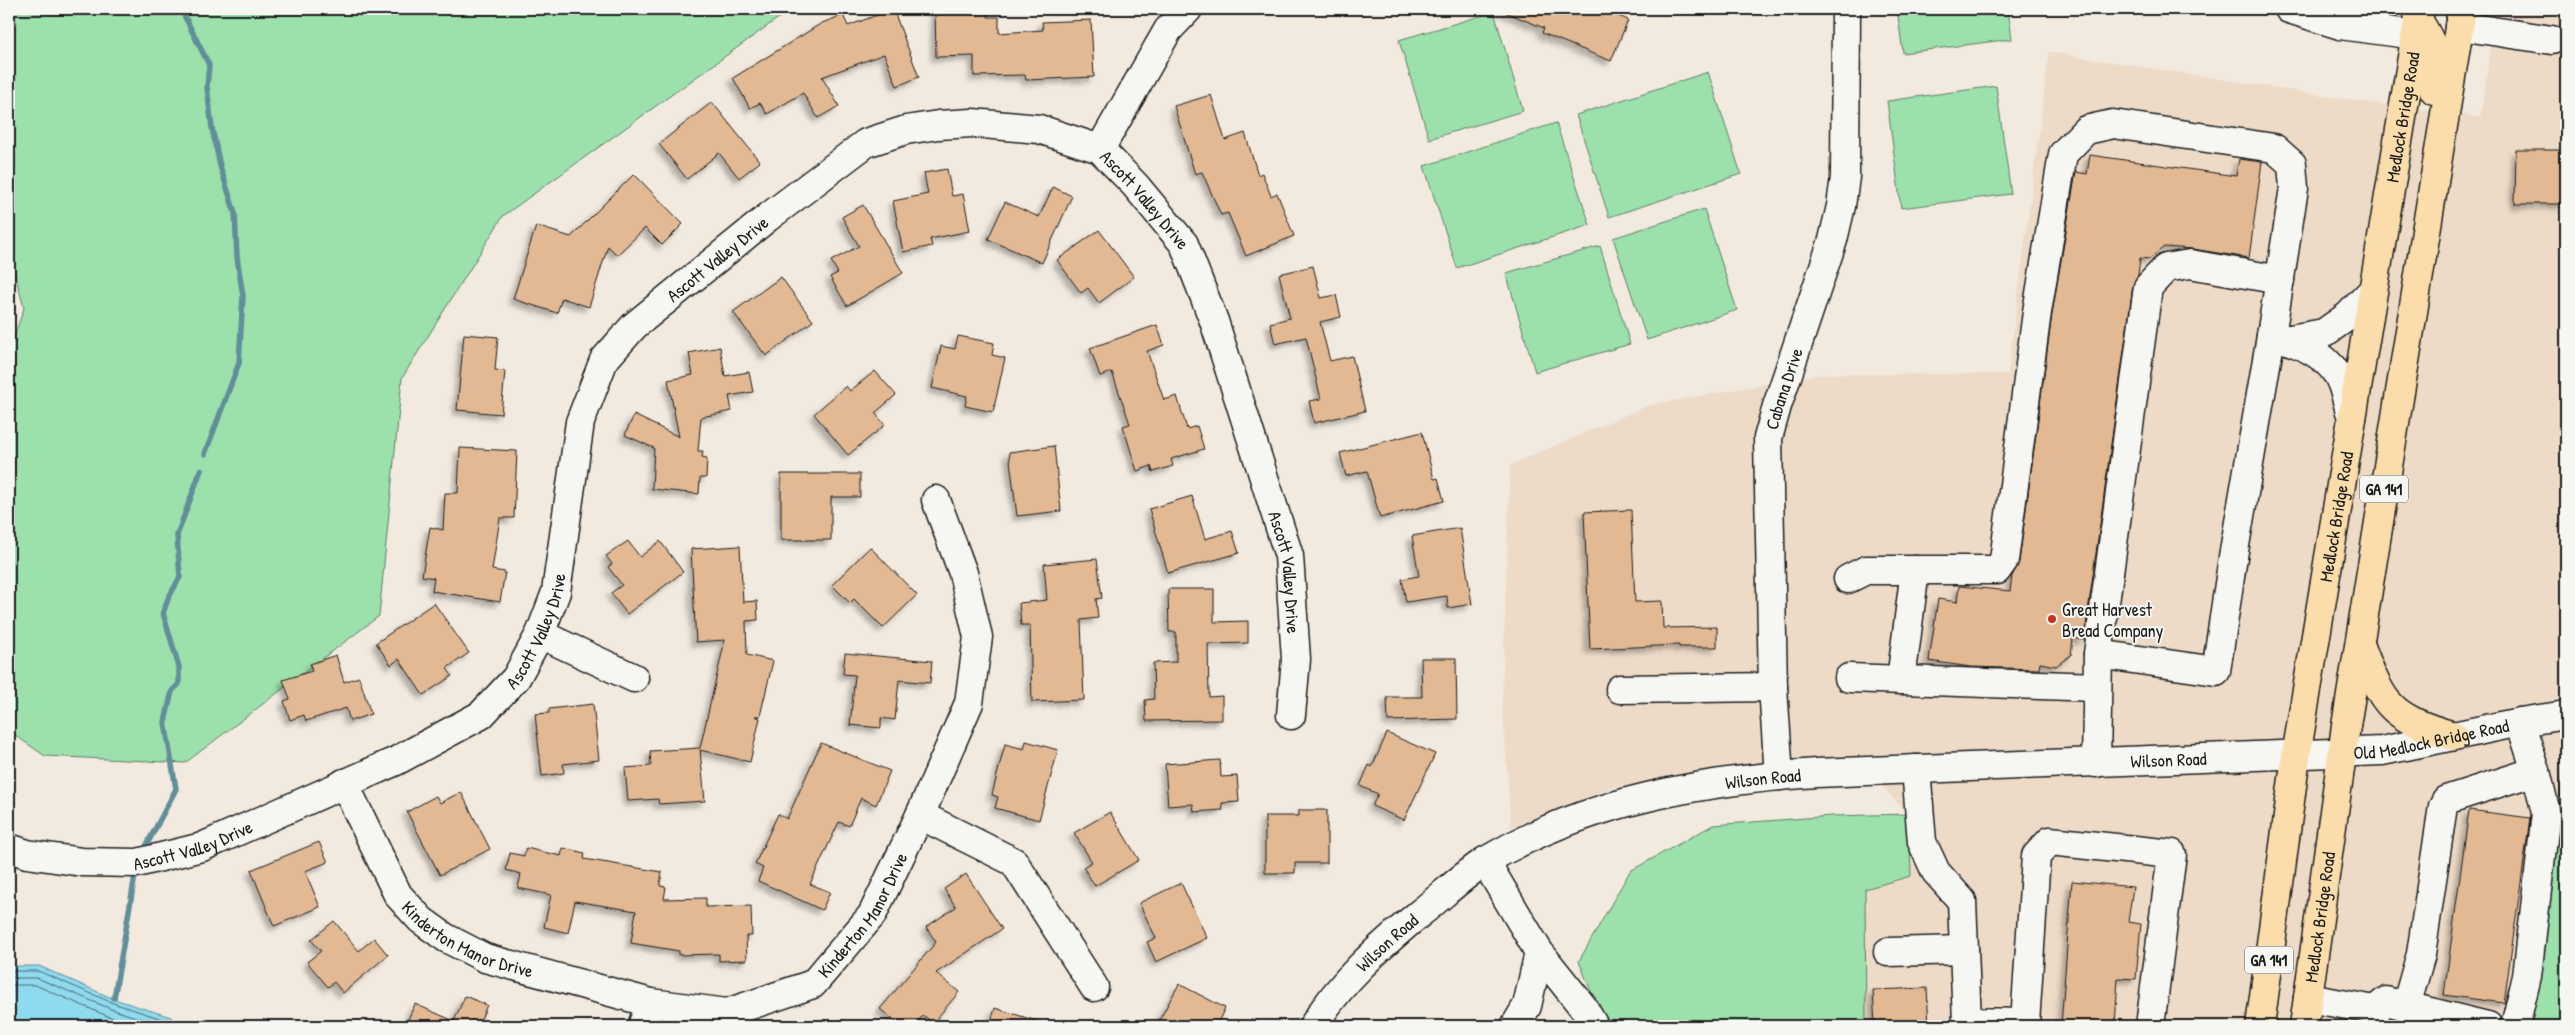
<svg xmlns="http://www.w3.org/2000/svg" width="2575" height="1035" font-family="'Patrick Hand',sans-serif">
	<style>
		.built { fill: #eddbc8 }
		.green { fill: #9ce0ac; stroke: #5c7e64 }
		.water { fill: #8edaee; stroke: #608e9a }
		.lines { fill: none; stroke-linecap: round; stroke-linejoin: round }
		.shore { stroke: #4a6870; stroke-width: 1 }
		.stream { stroke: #608e9a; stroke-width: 5.5 }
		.building { fill: #e2b992; stroke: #1c1c1c; filter: url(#shadow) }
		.minor-casing { stroke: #1c1c1c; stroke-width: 31 }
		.highway-casing { stroke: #1c1c1c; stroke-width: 31 }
		.minor { stroke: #f6f6f2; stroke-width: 28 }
		.highway { stroke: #faddab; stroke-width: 28 }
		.poi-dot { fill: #c8321e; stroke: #f6f6f2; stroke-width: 2 }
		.labels { text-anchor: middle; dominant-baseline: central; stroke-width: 4; stroke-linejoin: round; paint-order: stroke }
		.shield { fill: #f6f6f2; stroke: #5d5d5c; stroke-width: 1 }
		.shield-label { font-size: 16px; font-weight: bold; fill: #1c1c1c }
		.street-label { font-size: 18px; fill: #1c1c1c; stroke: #f6f6f2 }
		.poi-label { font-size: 18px; fill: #1c1c1c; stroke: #f6f6f2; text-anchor: start }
	</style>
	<defs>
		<filter id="shadow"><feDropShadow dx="-4.5" dy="4.5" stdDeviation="2.5" flood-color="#0004"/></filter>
	</defs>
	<rect width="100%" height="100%" fill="#f2eadf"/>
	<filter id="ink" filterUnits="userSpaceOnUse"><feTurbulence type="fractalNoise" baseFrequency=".02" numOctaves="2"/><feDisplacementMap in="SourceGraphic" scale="10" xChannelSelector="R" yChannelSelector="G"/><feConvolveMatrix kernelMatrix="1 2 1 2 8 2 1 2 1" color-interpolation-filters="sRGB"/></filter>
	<g filter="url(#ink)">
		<path class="built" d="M2493,9H2566V748L2532,1026H1866L1865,889L1911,876L1909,814L1859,763L1755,782L1613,787L1511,828L1502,700L1510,465L1649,405L1822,374H2008L2049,52L2372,103L2480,117L2490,54Z"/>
		<path class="green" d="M9,9H791L503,216L402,378L379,616L185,763L45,756L9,731V351L24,308L9,251Z
			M1897,9H2008L2012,39L1903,53Z
			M1494,12L1523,111L1429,139L1399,40Z
			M1708,72L1741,174L1609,217L1576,115Z
			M1996,86L2011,194L1901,208L1887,101Z
			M1556,123L1590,225L1457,268L1424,166Z
			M1704,209L1737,310L1647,340L1613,238Z
			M1600,246L1630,344L1535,372L1506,273Z
			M2566,748V1026H2532Z
			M1909,814L1911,876L1865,889L1866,1026H1610L1599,1012L1579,961L1630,871L1713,825L1832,816Z"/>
		<path class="water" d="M9,966H39L114,999L171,1017L180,1026H9Z"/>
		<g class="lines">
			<path class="shore" d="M9,971H38L113,1003L168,1021L173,1026
				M9,978H37L111,1009L163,1026
				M9,985H35L107,1016L139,1026"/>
			<path class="stream" d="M181,9L209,65L207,87L212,128L220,166L235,213L237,257L243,296L239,363L205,454
				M143,852L176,789L165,722L172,691L179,684V667L163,613L168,599L180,577L177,535L201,470
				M114,998L136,870"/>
		</g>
		<path class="building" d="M893,9L919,77L897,86L884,54L822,77L839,106L818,118L803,93L767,114L760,103L750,108L733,78L822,23L843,15L848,26Z
			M935,9H988V17H999V33L1043,30L1042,22L1091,20L1094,77L1026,80L1025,75L974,76V56L936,57Z
			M1498,9H1602L1628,20L1611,61L1542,33L1544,28Z
			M1211,95L1225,140L1245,133L1258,175L1262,173L1271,196L1277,193L1294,236L1246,256L1228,213L1221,215L1202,172L1195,174L1174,106Z
			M712,102L760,162L739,178L719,153L687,179L659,144Z
			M2516,150H2566V204H2515Z
			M2090,155L2236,176L2239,159L2262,162L2249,258L2193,249L2164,247L2149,259L2140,258L2138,275L2133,285L2084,640L2073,638L2071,655L2056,666L2040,663L2039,669L1971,667L1929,661L1938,599L1957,602L1959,586L2010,591L2012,576L2019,562L2052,314L2076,172L2087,174Z
			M947,169L952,196L963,194L970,231L930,239L932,246L903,252L893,201L928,194L924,173Z
			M634,174L683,224L662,245L645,228L617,255L608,246L589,307L562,298L557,313L513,299L536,226L571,237Z
			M1053,187L1072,196L1042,263L988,239L1005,202L1039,217Z
			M863,205L903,273L847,306L830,277L838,273L831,261L859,246L842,217Z
			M1099,230L1134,277L1099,303L1088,288L1081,293L1057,260Z
			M1313,266L1321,298L1336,295L1341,317L1320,322L1330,361L1352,356L1365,411L1314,423L1309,401L1321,399L1306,337L1275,344L1270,323L1290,318L1279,274Z
			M781,277L813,321L766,356L733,312Z
			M1157,325L1164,345L1147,351L1164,400L1177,396L1187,429L1197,426L1204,449L1171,459L1173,466L1153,472L1151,466L1137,471L1123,426L1130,424L1112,372L1100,376L1090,348Z
			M464,334L498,337L495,370L505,371L501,414L457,410Z
			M958,336L994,343L992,355L1005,358L993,412L965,406L967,396L932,388L941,346L955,349Z
			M720,347L725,376L749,372L753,392L729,396L732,411L701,417L698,451H703L702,457L707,458L706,478H700L699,494L652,489L654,448L625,435L634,415L679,437L668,380L693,375L689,353Z
			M875,371L896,395L875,413L885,425L848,455L814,414L846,386L850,391Z
			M1422,432L1434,479L1438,478L1444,501L1380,518L1367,471L1346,476L1340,453Z
			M1054,446L1061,511L1017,516L1009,452Z
			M460,448L517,451L514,518H500L492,570L505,572L500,602L432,591L434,578L422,576L430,527L443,530L445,493H458Z
			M781,474H860V497H831V540H781Z
			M1192,496L1205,539L1232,531L1239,553L1168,573L1149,509Z
			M1631,510L1635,602L1662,601L1663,628L1717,627V647H1679V645L1590,649L1584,512Z
			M1460,528L1472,604L1448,608L1447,596L1406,602L1402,579L1419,576L1412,536Z
			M628,541L640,557L660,541L683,572L627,614L611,593L622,585L608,567L612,564L606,556Z
			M740,546L743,602L757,601L758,620L746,621L747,655L773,661L760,716H755L760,718L750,762L700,750L705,801L659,804L658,799L628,801L625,768L651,766L650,751L700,748L725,640L696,642L691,549Z
			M870,547L917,595L883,628L854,599L850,603L832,585Z
			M1097,559L1102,598L1096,599L1098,618L1081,620L1084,700L1032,702L1030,625H1021L1019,603L1047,600L1044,564Z
			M1168,589H1214V622L1248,621V643L1208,644L1209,697L1222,696V720L1146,721L1145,700L1154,699L1153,663L1176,662V632H1169Z
			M434,603L469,653L447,668L452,676L423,695L399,659L391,665L376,643Z
			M845,653L932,661L930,683L899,680L895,720L881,718V728L850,725L855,675L843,674Z
			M336,655L344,682L359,677L371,714L350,721L346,708L306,721L304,715L290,720L284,701L290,699L283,680L312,671L310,664Z
			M1421,658H1456L1457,719L1388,721L1387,697H1422Z
			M593,704L599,760L563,764L564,773L542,776L535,714L549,713V709Z
			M1387,733L1435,754L1404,820L1372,806L1378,794L1360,786L1369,765L1372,767Z
			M1026,741L1058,750L1039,820L995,808L998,797L992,795L1005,744L1024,749Z
			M821,743L890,771L876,805L861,798L849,826L839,822L810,884L830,892L822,910L758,881L763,868L755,864L778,814L787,819Z
			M1220,760L1221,777L1237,776L1239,802L1222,803L1223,810L1194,812L1193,804L1168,806L1165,764Z
			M461,792L490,849L440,875L407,812L436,796L440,803Z
			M1299,810H1327V863H1295V873H1265V816H1299Z
			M2469,810L2530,818L2504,1003L2444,995Z
			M1110,812L1139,860L1095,886L1083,867L1092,862L1074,833Z
			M319,842L328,862L305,871L320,907L274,926L251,870Z
			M526,848L561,856L563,848L585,853L584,859L662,872L660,886L666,887L664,899L706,898V907L751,906L752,936H746L747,960L719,961V954L679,955V951L631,943L636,911L575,901L568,933L544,927L551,895L518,888L521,874L506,870L510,853L524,856Z
			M966,874L1002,929L936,973L959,992L933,1023L923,1015L914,1026H901L880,1009L936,942L926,927L956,907L944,889Z
			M2072,881L2133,887L2128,922L2141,924L2136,979L2118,978L2115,1026H2061Z
			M1181,883L1207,938L1156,962L1147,942L1156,938L1139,903Z
			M334,921L359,951L374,938L388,955L343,993L334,982L328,987L307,962L321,951L311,940Z
			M1179,984L1225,1008L1216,1026H1156Z
			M1927,988L1929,1026H1875L1873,990Z
			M465,996L487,1005L478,1026H405L415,1004L454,1021Z
			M995,1008L1043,1023V1026H990Z"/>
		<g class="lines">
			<defs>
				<g id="minor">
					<path d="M2289,9L2340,25L2416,35"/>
					<path d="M2459,26L2552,40"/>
					<path d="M1100,149L1168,30L1188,9"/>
					<path d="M2290,339L2324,333L2348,316L2373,290"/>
					<path d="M1848,579L1866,570H1997L2004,560L2037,312L2063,154L2086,130L2113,124L2274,148L2292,164L2294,188L2271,336"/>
					<path d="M540,634L634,678"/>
					<path d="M2098,654L2148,287L2166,268L2190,264L2280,280"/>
					<path d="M1849,678L2097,687"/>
					<path d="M1901,680L1915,570"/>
					<path d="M1620,689L1773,687"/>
					<path d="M2096,763L2098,654L2216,671L2233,557L2271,336C2294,340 2324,353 2337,374C2345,386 2347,404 2352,418"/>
					<path d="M1916,769L1922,842L1936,872L1962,901L1967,1022L2025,1023L2036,856L2050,841L2172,854L2150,1026"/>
					<path id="s1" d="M1779,776L1773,687L1768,438L1777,406L1833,240L1841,206L1845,177L1846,9"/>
					<path id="s2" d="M344,783L398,895L421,920L446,938L485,958L651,1003L727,1013L813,984L872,915L920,815L969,703L978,637L963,573L936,500"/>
					<path d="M920,815L1014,862L1094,987"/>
					<path id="s3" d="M9,848L27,854L82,862L137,863L202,847L396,761L481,715L516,678L540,634L556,592L580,422L604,360L634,326L767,218L866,143L906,130L938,125L972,123L1039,129L1100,149L1135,185L1184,244L1214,321L1289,556L1296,659L1291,715"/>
					<path d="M1485,861L1539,952L1583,1007L1594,1026"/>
					<path d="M1888,952L1964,950"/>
					<path d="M2308,998L2375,1010L2386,1001L2406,1006L2421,954L2443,806L2446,800L2536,771L2520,722"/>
					<path d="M2406,1006L2488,1026"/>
					<path d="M642,1026L651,1003"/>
					<path id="s4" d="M1313,1026C1340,982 1379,947 1419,914C1441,897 1463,875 1487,860C1587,801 1701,781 1816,773L2382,751L2520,722L2566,715"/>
					<path d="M1515,1026L1527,1006L1539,952"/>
					<path d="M2515,1026L2527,976L2546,813L2536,771"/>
				</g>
				<g id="highway">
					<path d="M2418,20C2435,46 2440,60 2434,90"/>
					<path d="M2360,644C2383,706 2389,717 2454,736"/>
					<path id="s5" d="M2260,1026L2296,756L2420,9"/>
					<path id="s6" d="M2304,1026L2346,726L2462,9"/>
				</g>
			</defs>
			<use href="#minor" class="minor-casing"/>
			<use href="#highway" class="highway-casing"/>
			<use href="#minor" class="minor"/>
			<use href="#highway" class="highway"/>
		</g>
	</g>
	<circle class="poi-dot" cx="2052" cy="619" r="5"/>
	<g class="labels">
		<g class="shield">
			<rect x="2360" y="475.5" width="48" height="27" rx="4"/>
			<rect x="2245" y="946.5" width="48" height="27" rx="4"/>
		</g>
		<g class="shield-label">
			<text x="2384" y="489">GA 141</text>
			<text x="2269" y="960">GA 141</text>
		</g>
		<g class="street-label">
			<text stroke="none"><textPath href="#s5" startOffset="920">Medlock Bridge Road</textPath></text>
			<text stroke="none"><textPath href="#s3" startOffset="1538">Ascott Valley Drive</textPath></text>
			<text stroke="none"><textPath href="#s3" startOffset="1042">Ascott Valley Drive</textPath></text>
			<text stroke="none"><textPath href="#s1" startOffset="390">Cabana Drive</textPath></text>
			<text stroke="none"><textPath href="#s5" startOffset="515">Medlock Bridge Road</textPath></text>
			<text stroke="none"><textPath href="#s3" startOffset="1942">Ascott Valley Drive</textPath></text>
			<text stroke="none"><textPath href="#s3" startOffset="608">Ascott Valley Drive</textPath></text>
			<text stroke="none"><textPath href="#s4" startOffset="1202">Old Medlock Bridge Road</textPath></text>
			<text stroke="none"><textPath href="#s4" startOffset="938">Wilson Road</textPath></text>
			<text stroke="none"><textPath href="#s4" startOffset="532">Wilson Road</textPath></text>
			<text stroke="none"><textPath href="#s3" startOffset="188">Ascott Valley Drive</textPath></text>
			<text stroke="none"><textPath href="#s2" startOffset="658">Kinderton Manor Drive</textPath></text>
			<text stroke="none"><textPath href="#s6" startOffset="110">Medlock Bridge Road</textPath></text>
			<text stroke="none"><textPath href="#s2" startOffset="209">Kinderton Manor Drive</textPath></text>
			<text stroke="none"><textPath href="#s4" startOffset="112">Wilson Road</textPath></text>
		</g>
		<g class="poi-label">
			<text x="2062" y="609">Great Harvest<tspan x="2062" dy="21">Bread Company</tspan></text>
		</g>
	</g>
	<rect width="2575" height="1035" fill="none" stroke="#f6f6f2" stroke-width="30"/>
	<rect x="15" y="15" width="2545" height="1005" fill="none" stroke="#1c1c1c" stroke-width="2" filter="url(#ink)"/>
</svg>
